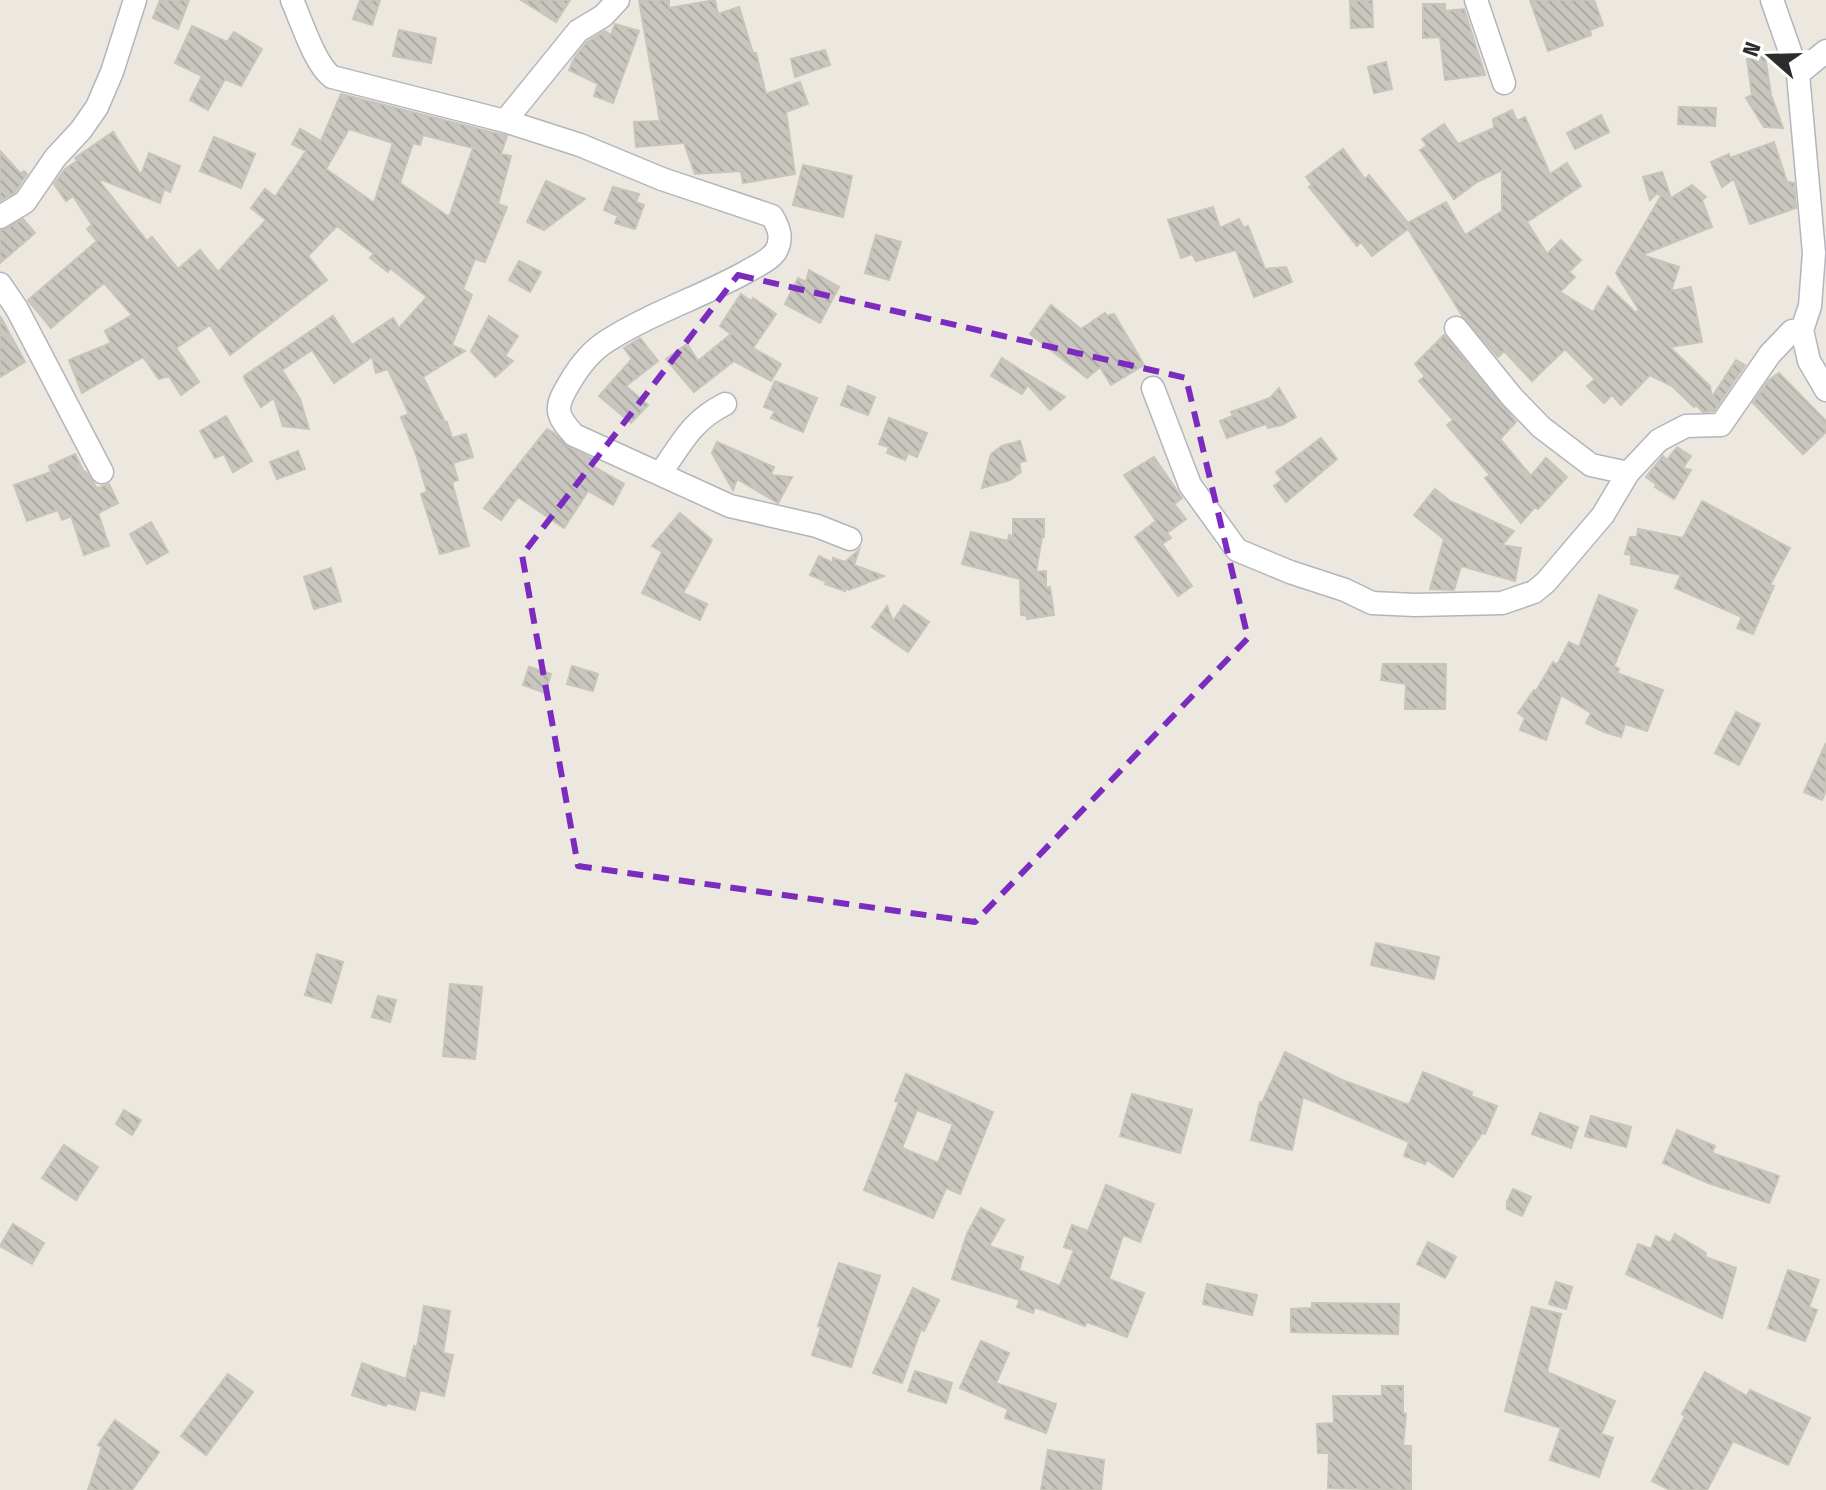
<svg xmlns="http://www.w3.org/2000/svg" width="1826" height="1490" font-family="'Fira Sans Condensed',sans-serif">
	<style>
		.building { fill: url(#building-back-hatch); stroke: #c7c4b9; stroke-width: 2; fill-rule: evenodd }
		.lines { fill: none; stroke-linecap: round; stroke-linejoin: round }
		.minor-casing { stroke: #b3b4be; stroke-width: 25 }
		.minor { stroke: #fff; stroke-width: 22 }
		.marked { fill: none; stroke: #7b2cbf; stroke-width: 6; stroke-dasharray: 16 10; stroke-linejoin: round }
	</style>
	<defs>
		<pattern id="building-back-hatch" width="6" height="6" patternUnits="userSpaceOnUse" patternTransform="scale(2)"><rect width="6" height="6" fill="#c8c6be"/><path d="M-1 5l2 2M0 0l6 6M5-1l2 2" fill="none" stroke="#acaaa3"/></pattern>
	</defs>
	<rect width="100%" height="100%" fill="#ece8e0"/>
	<path class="building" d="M160,0H189L178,29L153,18Z
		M360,0H380L372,25L353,19Z
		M521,0H570L556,22Z
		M639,0H669V8L715,0L718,14L739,7L753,53H756L766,94L800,82L808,104L786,112L795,174L743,183L741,171L695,174L684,143L636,147L634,122L660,121Z
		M1372,0L1373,27L1351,28L1350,1Z
		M1530,0H1594L1603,25L1590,30L1591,35L1548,51Z
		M1423,4H1445V11L1464,9L1485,75L1445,80L1440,37L1423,38Z
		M615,24L639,31L613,103L594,96L598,84L569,70L575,57L587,42L605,31L611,35Z
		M192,26L227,42L234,32L262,49L241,86L225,79L208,110L190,100L202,76L175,63Z
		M399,30L436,38L431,63L393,56Z
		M825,50L830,65L795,77L791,59Z
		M1765,56L1771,95L1783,128L1764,127L1746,98L1752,95L1747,59Z
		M1386,62L1392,89L1374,93L1368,67Z
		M341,94L507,136L501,154L511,156L498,204L507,207L485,262L475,259L463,289L472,295L452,345L465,351L423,377L445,422H447L452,438L466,434L473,457L453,463L458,480L452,482L469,546L440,554L421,494L427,492L417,457L401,417L409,414L388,369L376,373L372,357L334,383L312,350L282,370L300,399L309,429L283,426L274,398L261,407L245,380L244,376L333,316L352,345L393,318L399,328L427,297L390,268L388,272L370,258L374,254L337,226L308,256L327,280L230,355L210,325L176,348L199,382L181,395L169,376L159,379L143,357L82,393L69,360L111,343L105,331L132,315L104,283L51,328L28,300L97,241L87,229L92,225L73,196L66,201L54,184L65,169L77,161L75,158L113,132L141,175L149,153L180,166L170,192L164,189L160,203L97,178L147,241L152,237L178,269L200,250L218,272L266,220L251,208L265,189L275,197L306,151L292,144L300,129L321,141ZM349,129L393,143L374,203L326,169ZM423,135L473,148L449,217L400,183L413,143L420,145Z
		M1679,107L1716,108L1715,126L1678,124Z
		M1512,110L1517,121L1525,117L1550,174L1567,163L1581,186L1527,222L1547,254L1561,240L1581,260L1569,272L1575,277L1560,292L1593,312L1608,286L1636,313L1639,310L1616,273L1661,196L1657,193L1650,200L1643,177L1662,172L1671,198L1692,185L1706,197L1702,200L1712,227L1642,255L1679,267L1671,291L1691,287L1702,342L1670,347L1710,386L1712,397L1736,360L1745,365L1714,411L1703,412L1696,405L1694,407L1672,386L1650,375L1621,405L1612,395L1604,403L1587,386L1595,379L1565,349L1532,381L1504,351L1498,357L1463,317L1408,229L1372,256L1361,242L1357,246L1309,187L1312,185L1306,177L1343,149L1365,179L1369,175L1408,223L1446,202L1465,235L1502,211V170L1477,182L1454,199L1420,150L1427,146L1422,139L1444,124L1458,144L1494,128L1493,119Z
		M1601,115L1609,132L1575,149L1567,133Z
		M214,137L255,154L241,188L200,171Z
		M1774,142L1787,182L1794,183L1796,208L1750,224L1734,179L1722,187L1711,162L1729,154L1730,158Z
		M0,151L21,174L24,171L27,174L15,192L0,201Z
		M803,165L852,176L843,217L793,205Z
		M546,181L585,199L544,230L527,222Z
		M613,187L639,194L636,202L644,205L635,229L615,223L618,216L604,210Z
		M1213,207L1220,228L1239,219L1244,228L1248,226L1265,269L1286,267L1292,282L1254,297L1236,250L1196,261L1192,254L1181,258L1168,220Z
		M23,219L35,233L0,263V231Z
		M876,235L901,242L889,280L865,273Z
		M519,261L541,272L530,292L509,280Z
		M809,270L839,287L820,323L785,304L798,278L806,282Z
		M741,294L751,301L753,298L776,314L753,348L781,364L771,381L734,361L694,392L666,359L687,344L698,361L731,334L720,326Z
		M1051,305L1081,329L1105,313L1107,316L1114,314L1144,365L1111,385L1100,367L1087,378L1030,334Z
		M0,316L25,362L0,377Z
		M489,316L518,336L505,356L513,361L495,377L471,351Z
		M1444,335L1516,422L1500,439L1531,476L1546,458L1567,477L1538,509L1535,507L1521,523L1485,478L1490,475L1447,425L1453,420L1419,381L1425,376L1415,364Z
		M640,338L658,361L626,386L648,405L631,423L599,396L632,359L624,348Z
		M1002,358L1019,369L1065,397L1050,410L1028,385L1022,394L991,376Z
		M1779,373L1826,421V432L1803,454L1753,403L1769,380Z
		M775,381L817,398L803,432L771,418L775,411L764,407Z
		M848,386L875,397L868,415L841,405Z
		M1279,388L1296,417L1282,425L1268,428L1266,424L1227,438L1220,421L1233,416L1231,412L1270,398Z
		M226,416L252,461L233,472L224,454L215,458L200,431Z
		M889,418L927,433L917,457L908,453L905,460L887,453L889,447L879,444Z
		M547,429L554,433L568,447L597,461L593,466L624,484L613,505L588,491L564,528L518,497L501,520L484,508Z
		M1321,438L1337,459L1286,502L1274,486L1282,480L1276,472Z
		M1020,441L1026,461L1019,462L1021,472L1010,480L982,488L991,454L1002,446Z
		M717,442L774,467L771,475L792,477L778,503L737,479L733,490L712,453Z
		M1677,447L1691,456L1683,468L1691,470L1674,499L1655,487L1656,484L1646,477L1663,456L1667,460Z
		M298,451L305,469L277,479L270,462Z
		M75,454L84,472H86L97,488L109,484L118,503L98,513L109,546L84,555L71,516L62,520L58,510L27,521L14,485L51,472L49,466Z
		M1154,457L1182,498L1174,504L1186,519L1167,533L1171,538L1162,544L1192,586L1178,596L1135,537L1156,521L1124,475Z
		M1435,489L1450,501L1514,531L1502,545L1521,548L1515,581L1461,566L1454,590L1430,589L1444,539L1414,515Z
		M1702,501L1790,548L1770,585L1774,586L1753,634L1737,628L1742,617L1675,588L1681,575L1631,564V555L1625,554L1630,537H1637L1638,529L1683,538Z
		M680,513L712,540L683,593L707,604L700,620L642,593L662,552L652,546Z
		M1013,519H1044V537H1042L1036,572L1046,571V588L1050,587L1054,615L1027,619V616L1021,615L1020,579L962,564L971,532L1008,541L1009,535L1013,536Z
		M151,522L168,552L147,564L130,534Z
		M859,550L854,565L884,576L849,590L846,588L845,591L825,584L827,582L810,575L819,556L833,563V558L845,562Z
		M331,568L341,601L314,609L304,577Z
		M1599,595L1637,610L1614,666L1619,669L1617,673L1663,690L1647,731L1625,724L1621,737L1604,732L1586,723L1591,713L1561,695L1546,740L1520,730L1525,718L1518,713L1534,690L1536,691L1553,662L1557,665L1569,642L1579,647Z
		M904,605L929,622L908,652L872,627L887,606L893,621Z
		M1383,664H1446L1445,709H1405L1406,684L1381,680Z
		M572,666L598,674L593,691L567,684Z
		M529,667L551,674L545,693L523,685Z
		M1736,712L1760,724L1739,765L1715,753Z
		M1826,743V790L1822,800L1804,792Z
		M1376,943L1439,957L1434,979L1371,965Z
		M317,954L343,962L331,1003L305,995Z
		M450,984L482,987L475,1059L443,1056Z
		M378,996L396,1000L390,1022L372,1017Z
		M1285,1052L1342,1080L1409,1105L1423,1072L1472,1092L1471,1096L1497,1106L1485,1134L1482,1133L1453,1177L1427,1160L1425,1164L1404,1156L1409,1142L1303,1097L1292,1150L1251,1140L1260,1102L1262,1103Z
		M906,1074L993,1112L960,1194L946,1188L933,1218L864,1190L899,1102L895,1101ZM917,1110L953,1124L938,1163L902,1148Z
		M1132,1094L1192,1110L1180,1153L1120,1136Z
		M124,1110L141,1120L132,1135L116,1124Z
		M1540,1113L1578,1127L1571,1148L1532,1134Z
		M1591,1116L1631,1127L1626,1147L1585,1136Z
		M1677,1130L1715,1146L1712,1153L1779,1176L1769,1203L1708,1183L1663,1163Z
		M64,1145L98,1167L76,1200L42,1178Z
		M1106,1185L1154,1204L1140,1242L1123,1235L1109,1279L1144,1293L1127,1337L1087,1322L1085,1326L1035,1307L1033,1313L1017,1307L1020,1300L952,1279L967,1234L981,1208L1004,1220L989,1246L1023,1257L1019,1270L1060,1286L1074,1250L1064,1247L1072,1225L1088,1231Z
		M1513,1189L1531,1197L1522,1216L1507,1209V1202Z
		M13,1224L44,1243L32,1264L0,1246Z
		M1675,1234L1706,1253L1705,1257L1736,1268L1722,1318L1626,1274L1638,1244L1651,1249L1656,1236L1670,1243Z
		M1428,1242L1456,1257L1445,1278L1417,1264Z
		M839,1263L880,1276L851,1367L812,1355L821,1327L818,1326Z
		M1788,1270L1819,1280L1809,1307L1817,1310L1805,1341L1768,1328Z
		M1556,1282L1572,1287L1566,1309L1549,1304Z
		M1207,1284L1257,1295L1252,1315L1203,1304Z
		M913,1288L939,1300L924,1331L921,1329L902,1383L873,1373Z
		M1312,1303L1399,1304L1398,1334L1291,1332V1309L1312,1308Z
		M424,1306L450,1311L443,1353L453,1355L444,1396L420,1390L415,1410L387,1403L386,1406L352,1395L362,1363L406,1379L414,1346L417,1347Z
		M1532,1307L1561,1314L1547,1372L1615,1401L1601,1434L1613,1438L1599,1477L1550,1460L1561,1428L1505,1411Z
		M981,1341L1009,1353L996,1383L1056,1404L1046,1433L1005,1418L1008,1409L960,1388Z
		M915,1371L952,1383L946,1403L908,1391Z
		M1705,1372L1747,1396L1750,1390L1810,1418L1788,1465L1733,1441L1707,1490H1670L1652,1481L1685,1416L1682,1414Z
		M228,1374L253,1392L206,1455L181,1436Z
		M1382,1386H1403V1413L1406,1414L1403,1446H1411V1490L1328,1488L1329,1453H1318L1317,1424L1334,1423L1333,1396H1382Z
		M115,1420L159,1452L132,1490H88L102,1447L98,1445Z
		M1048,1450L1104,1460L1101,1490H1041Z"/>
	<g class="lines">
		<defs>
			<path id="minor" d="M292,0C301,20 315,65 332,77L505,121L580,145L662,179L772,216C779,228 783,238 776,251C769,261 756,266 746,272C701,297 651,313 607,341C591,351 580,365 570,382C555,407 554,413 574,435L730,506L817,526L850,539
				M1476,0L1504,83
				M1772,0L1798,74L1814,253L1810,306L1802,330L1809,361L1826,390
				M1798,74L1826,51
				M505,121L578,31L603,16L618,0
				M0,217L25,202L55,158L81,130L97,107L112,72L135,0
				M0,284L17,309L102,472
				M1456,328L1512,397L1541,427L1591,465L1628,473
				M1153,388L1190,485L1237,550L1290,572L1345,590L1372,603L1415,605L1502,603L1534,592L1546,582L1603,515L1628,473L1659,440L1686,426L1721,425L1770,354L1792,331L1802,330
				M660,474C682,443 690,422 725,404"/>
		</defs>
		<use href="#minor" class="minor-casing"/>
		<use href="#minor" class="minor"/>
	</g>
	<path class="marked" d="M738,275L1186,378L1248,638L975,922L578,866L522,555Z"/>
	<g transform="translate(1770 56) rotate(290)" stroke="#ffffff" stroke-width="6" paint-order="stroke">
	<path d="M0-6L14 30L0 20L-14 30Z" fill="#2c2c2c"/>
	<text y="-12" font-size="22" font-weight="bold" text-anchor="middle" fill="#2c2c2c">N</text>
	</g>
</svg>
